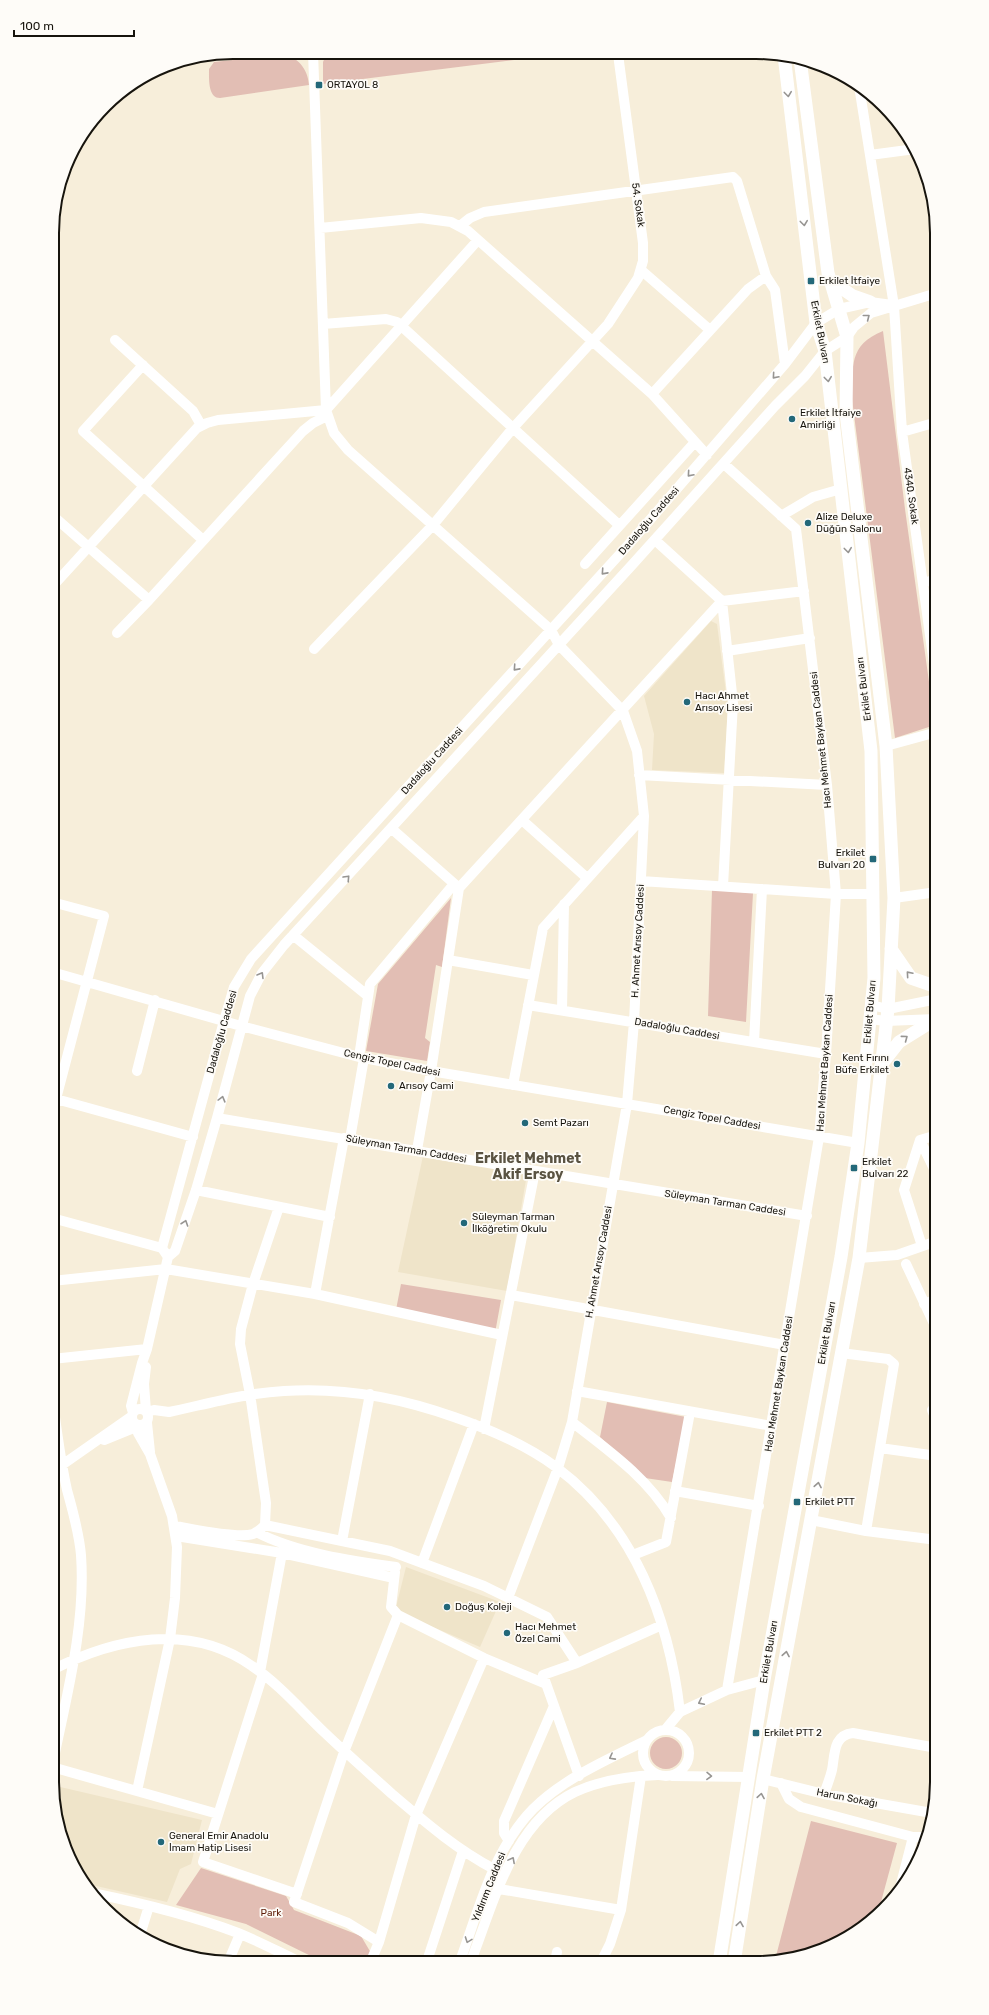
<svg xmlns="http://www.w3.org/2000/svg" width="989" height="2015" font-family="Rubik,sans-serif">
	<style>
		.built { fill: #efe4c9 }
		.green { fill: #e2beb4 }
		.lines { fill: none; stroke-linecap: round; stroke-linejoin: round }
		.minor { stroke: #fff; stroke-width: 10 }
		.major { stroke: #fff; stroke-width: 13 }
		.oneway { stroke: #979592 }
		.poi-dot { fill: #236879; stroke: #fefcf8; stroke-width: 1.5 }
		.labels { text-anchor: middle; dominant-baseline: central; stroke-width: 3.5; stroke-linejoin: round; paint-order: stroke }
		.poi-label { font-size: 10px; fill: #17140d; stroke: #fefcf8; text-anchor: start }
		.street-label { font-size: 10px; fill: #17140d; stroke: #fefcf8 }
		.park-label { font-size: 10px; fill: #5e1c07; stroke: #fefcf8 }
		.district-label { font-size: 14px; font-weight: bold; fill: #5a5342; stroke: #fefcf8 }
		.rim { fill: none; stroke: #17140d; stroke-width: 2 }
	</style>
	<rect width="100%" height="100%" fill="#f7eeda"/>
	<path class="built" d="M711,621L717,624L728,708L724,773L652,770L654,734L644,696Z
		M423,1156L527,1174L507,1291L398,1272Z
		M406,1567L500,1602L480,1647L395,1611Z
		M56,1786L202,1820L191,1864L180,1869L167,1902L83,1883L58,1829L53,1787Z"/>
	<path class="green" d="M327,53L562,54L323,84V62Z
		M279,55C297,54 308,69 309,85L220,98C208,98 209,79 209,69L214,62Z
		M883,331L905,509L935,725L895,738L852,399C853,367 848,345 883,331Z
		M712,890L753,893L746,1022L708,1016Z
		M451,898L442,967L436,965L425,1038L430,1042L427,1061L366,1051L378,984Z
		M401,1284L501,1300L495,1333L395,1315Z
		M607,1402L686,1417L672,1482L645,1478L600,1437Z
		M650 1753a16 16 0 1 1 32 0a16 16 0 1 1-32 0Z
		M811,1821L897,1843L878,1913L856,1933L803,1957L775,1960Z
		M201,1868L286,1896L294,1910L361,1936L371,1953L368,1961L319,1960L246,1924L176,1905Z"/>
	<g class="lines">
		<path class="minor" d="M313,52L326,410L334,433L348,450L551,630L559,645L623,711L637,751L644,816L634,1022L627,1104L572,1422L558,1468L508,1598
			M859,86L894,306L902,432L937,686
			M870,155L915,149
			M460,226L470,218L484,212L733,177L737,181L766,276
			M320,228L421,218L451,222L468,231L652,394L707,455
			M641,270L710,330
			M323,324L386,319L397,322L619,525
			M115,340L193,411L201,425
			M143,365L83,431L203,540
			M652,394L748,289L766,276L775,290L785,364
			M902,432L937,422
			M724,464L796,529L827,785L836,894L826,1054L819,1137L727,1690
			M52,515L149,600
			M781,516L813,497L841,489
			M655,540L722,601L733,703L723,886
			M585,564L695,442
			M923,583L937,579
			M52,587L197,428L207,423L218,420L326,410L478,240
			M117,633L149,600L303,431L313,423L327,416
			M314,649L433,525L513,428L608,324L638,278L643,261V243L618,54
			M727,651L810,638
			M886,746L937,732
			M639,775L827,785
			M522,820L587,878
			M392,829L458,887
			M641,881L836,894H873
			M894,898L937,892
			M52,902L104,916L56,1099L193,1137
			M293,935L368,996
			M448,960L533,975
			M52,972L241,1026L359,1057L431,1071L858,1143
			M528,1005L826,1054
			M871,1005L888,1009L937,999
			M562,1010L564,904
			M870,1019L886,1021L936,1019
			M754,1042L762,889
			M359,1057L370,984L454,884
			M137,1071L155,1000
			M513,1085L543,928L644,816
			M52,1113L56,1099L52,1098
			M217,1118C414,1149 610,1185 807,1216
			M350,1139L364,1058
			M920,1140L904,1190L922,1246
			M920,1140L937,1175
			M920,1140L937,1135
			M417,1150L431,1071L459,888L722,601L804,591
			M196,1190L330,1217
			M52,1218L162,1248
			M168,1257L162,1248L224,1021L234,987L251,959L629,544L785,364L816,323L839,309L870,302L892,305
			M859,1258L897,1255L937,1241
			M906,1264L937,1330
			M52,1281L166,1269L315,1294L502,1335
			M315,1294L344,1138
			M511,1295L785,1345
			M924,1304L937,1299
			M841,1353L888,1359L894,1364L866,1531
			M52,1359L147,1349
			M577,1391L772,1426
			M132 1417a8 8 0 1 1 16 0a8 8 0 1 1-16 0Z
			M932,1410L937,1422
			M146,1411L144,1384L146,1367
			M147,1412L154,1410L169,1412C207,1404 245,1393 284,1391C343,1387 398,1397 454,1417C489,1429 525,1444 556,1467C634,1525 669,1618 680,1712
			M133,1413L131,1406L142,1363L147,1349L168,1257L175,1251L196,1190L217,1118L250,996L262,973L284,945L632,565L775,406L805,376L825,351L847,337L854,327L871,313L937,293
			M572,1422C608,1450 648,1478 671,1518
			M147,1423L150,1452
			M484,1429L535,1171
			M104,1440L131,1429L136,1425
			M880,1448L937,1456
			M52,1472L132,1416
			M675,1491L759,1506
			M811,1520L866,1531L937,1540
			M265,1525L390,1551L484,1586L547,1617L577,1663
			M175,1526C193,1529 236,1539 253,1534C258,1532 262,1528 265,1525L266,1503L250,1394L240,1344L241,1329L253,1284L279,1207
			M256,1532C296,1553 352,1561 396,1567
			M176,1536L282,1553L394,1578
			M342,1541L370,1394
			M633,1555L666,1542L690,1412
			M422,1563L474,1424
			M395,1572L391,1607L398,1615
			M52,1670C115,1638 190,1622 252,1666C279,1684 302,1711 325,1733C347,1754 370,1774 392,1794C425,1822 456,1849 494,1869
			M260,1672L282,1553
			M263,1674L203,1862L297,1894
			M665,1730L680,1712L727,1690L764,1680
			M643 1753a23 23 0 1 1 46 0a23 23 0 1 1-46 0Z
			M52,1767C66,1698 86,1626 81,1555C79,1532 73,1512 67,1490C60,1458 56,1426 52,1394
			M52,1767L218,1814
			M579,1776L543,1675L577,1663L662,1625
			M672,1776L749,1777
			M763,1779L824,1794L932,1813
			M781,1783L789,1799L801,1807L913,1837
			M137,1791L170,1639L175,1598L177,1547L172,1516L150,1454L138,1433L137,1425
			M824,1794C827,1786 830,1778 832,1770C835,1754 833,1735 853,1733L937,1748
			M509,1841L504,1833V1821L554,1706
			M900,1888L913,1837H927
			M499,1889L621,1910
			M92,1893C141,1903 191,1915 238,1933C258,1941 277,1951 296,1960
			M140,1935L149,1906
			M379,1942L348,1923L294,1902L344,1752L398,1615L484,1658L546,1684
			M229,1960L240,1934
			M371,1961L379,1942L416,1815L484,1658
			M427,1961L463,1851
			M460,1961C479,1909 493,1850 533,1809C564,1778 609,1759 647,1740
			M471,1961C494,1902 513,1822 575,1792C601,1780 630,1776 658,1775
			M555,1962L557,1952
			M601,1962L610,1944L621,1910L641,1776"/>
		<path class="major" d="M831,281L853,296L870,302
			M891,949L911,978L937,987
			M881,1065L899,1042L936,1019
			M719,1963L764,1680L841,1257L858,1143L874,978L871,751L825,351L816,323L784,55
			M734,1963L763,1779L859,1258L888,1009L894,898L886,746L846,413L847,337L828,273L800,59"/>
	</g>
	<defs><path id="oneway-chevron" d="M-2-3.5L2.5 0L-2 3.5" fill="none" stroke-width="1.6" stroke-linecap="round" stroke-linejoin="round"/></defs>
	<g class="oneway">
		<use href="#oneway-chevron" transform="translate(788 94) rotate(83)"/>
		<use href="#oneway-chevron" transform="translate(804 223) rotate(83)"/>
		<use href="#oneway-chevron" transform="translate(867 317) rotate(-38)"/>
		<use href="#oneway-chevron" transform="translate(775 376) rotate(131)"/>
		<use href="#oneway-chevron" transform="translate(828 379) rotate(83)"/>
		<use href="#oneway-chevron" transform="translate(690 474) rotate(131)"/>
		<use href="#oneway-chevron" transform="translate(848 550) rotate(83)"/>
		<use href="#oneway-chevron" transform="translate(604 572) rotate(132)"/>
		<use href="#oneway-chevron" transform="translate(516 668) rotate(132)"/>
		<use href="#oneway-chevron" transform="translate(347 878) rotate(-47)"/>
		<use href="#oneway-chevron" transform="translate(909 974) rotate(-131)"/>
		<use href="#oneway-chevron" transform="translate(261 975) rotate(-59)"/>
		<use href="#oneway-chevron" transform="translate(905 1038) rotate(-37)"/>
		<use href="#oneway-chevron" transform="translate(222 1099) rotate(-75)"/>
		<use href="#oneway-chevron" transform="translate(185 1223) rotate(-71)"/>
		<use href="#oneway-chevron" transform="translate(818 1485) rotate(-80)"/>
		<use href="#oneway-chevron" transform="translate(786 1654) rotate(-80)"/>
		<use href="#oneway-chevron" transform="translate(701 1702) rotate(154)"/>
		<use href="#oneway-chevron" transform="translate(612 1757) rotate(152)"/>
		<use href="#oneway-chevron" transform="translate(709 1776) rotate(1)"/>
		<use href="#oneway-chevron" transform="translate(761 1796) rotate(-81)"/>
		<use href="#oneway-chevron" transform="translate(512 1860) rotate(-62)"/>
		<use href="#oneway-chevron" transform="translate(740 1924) rotate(-81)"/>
		<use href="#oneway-chevron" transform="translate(468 1940) rotate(110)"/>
	</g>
	<g class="poi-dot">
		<rect x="315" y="81" width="8" height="8" rx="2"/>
		<rect x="807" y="277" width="8" height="8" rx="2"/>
		<circle cx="792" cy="419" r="4"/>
		<circle cx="808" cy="523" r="4"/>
		<circle cx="687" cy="702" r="4"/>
		<rect x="869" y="855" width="8" height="8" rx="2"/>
		<circle cx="897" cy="1064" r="4"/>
		<circle cx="391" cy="1086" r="4"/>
		<circle cx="525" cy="1123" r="4"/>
		<rect x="850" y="1164" width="8" height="8" rx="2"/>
		<circle cx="464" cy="1223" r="4"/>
		<rect x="793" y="1498" width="8" height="8" rx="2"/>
		<circle cx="447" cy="1607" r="4"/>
		<circle cx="507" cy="1633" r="4"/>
		<rect x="752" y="1729" width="8" height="8" rx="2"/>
		<circle cx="161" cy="1842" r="4"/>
	</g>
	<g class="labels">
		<g class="poi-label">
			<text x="327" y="85">ORTAYOL 8</text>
			<text x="819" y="281">Erkilet İtfaiye</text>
			<text x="800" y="413">Erkilet İtfaiye<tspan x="800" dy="12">Amirliği</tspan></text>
			<text x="816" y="517">Alize Deluxe<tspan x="816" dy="12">Düğün Salonu</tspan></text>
			<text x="695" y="696">Hacı Ahmet<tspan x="695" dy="12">Arısoy Lisesi</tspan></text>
			<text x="865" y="853" text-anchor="end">Erkilet<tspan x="865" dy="12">Bulvarı 20</tspan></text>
			<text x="889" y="1058" text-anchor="end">Kent Fırını<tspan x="889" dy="12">Büfe Erkilet</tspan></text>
			<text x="399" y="1086">Arısoy Cami</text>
			<text x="533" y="1123">Semt Pazarı</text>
			<text x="862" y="1162">Erkilet<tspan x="862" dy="12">Bulvarı 22</tspan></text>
			<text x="472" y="1217">Süleyman Tarman<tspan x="472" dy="12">İlköğretim Okulu</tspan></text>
			<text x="805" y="1502">Erkilet PTT</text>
			<text x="455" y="1607">Doğuş Koleji</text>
			<text x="515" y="1627">Hacı Mehmet<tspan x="515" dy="12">Özel Cami</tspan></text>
			<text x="764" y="1733">Erkilet PTT 2</text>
			<text x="169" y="1836">General Emir Anadolu<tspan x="169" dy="12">İmam Hatip Lisesi</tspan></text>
		</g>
		<g class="street-label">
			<text transform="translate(638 205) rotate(82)">54. Sokak</text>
			<text transform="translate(820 332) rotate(79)">Erkilet Bulvarı</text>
			<text transform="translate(911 496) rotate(82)">4340. Sokak</text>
			<text transform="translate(649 521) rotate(-49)">Dadaloğlu Caddesi</text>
			<text transform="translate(864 689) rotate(-97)">Erkilet Bulvarı</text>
			<text transform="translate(821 740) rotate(-96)">Hacı Mehmet Baykan Caddesi</text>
			<text transform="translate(432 761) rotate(-48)">Dadaloğlu Caddesi</text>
			<text transform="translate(638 941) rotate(-87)">H. Ahmet Arısoy Caddesi</text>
			<text transform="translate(870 1012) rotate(-85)">Erkilet Bulvarı</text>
			<text transform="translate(677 1029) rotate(10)">Dadaloğlu Caddesi</text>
			<text transform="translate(222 1032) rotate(-74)">Dadaloğlu Caddesi</text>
			<text transform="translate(392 1063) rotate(12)">Cengiz Topel Caddesi</text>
			<text transform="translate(825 1063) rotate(-86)">Hacı Mehmet Baykan Caddesi</text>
			<text transform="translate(712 1118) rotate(10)">Cengiz Topel Caddesi</text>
			<text transform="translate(406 1149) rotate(10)">Süleyman Tarman Caddesi</text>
			<text transform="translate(725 1203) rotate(9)">Süleyman Tarman Caddesi</text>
			<text transform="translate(599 1262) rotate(-80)">H. Ahmet Arısoy Caddesi</text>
			<text transform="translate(827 1333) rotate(-80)">Erkilet Bulvarı</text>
			<text transform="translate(779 1384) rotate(-81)">Hacı Mehmet Baykan Caddesi</text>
			<text transform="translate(769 1652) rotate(-80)">Erkilet Bulvarı</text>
			<text transform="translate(847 1798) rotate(11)">Harun Sokağı</text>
			<text transform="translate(489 1887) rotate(-68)">Yıldırım Caddesi</text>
		</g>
		<g class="park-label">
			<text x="271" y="1913">Park</text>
		</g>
		<g class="district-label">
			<text x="528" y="1158">Erkilet Mehmet<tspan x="528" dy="16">Akif Ersoy</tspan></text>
		</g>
	</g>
	<path d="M0 0H989V2015H0ZM233 59H756A174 174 0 0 1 930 233V1782A174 174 0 0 1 756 1956H233A174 174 0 0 1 59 1782V233A174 174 0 0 1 233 59Z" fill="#fefcf8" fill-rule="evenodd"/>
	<path class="rim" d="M233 59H756A174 174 0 0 1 930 233V1782A174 174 0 0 1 756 1956H233A174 174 0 0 1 59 1782V233A174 174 0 0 1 233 59Z"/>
	<path d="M14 30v6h120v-6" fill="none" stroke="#17140d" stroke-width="2"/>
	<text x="20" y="30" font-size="12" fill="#17140d" stroke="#fefcf8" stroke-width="3" paint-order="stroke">100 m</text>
</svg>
